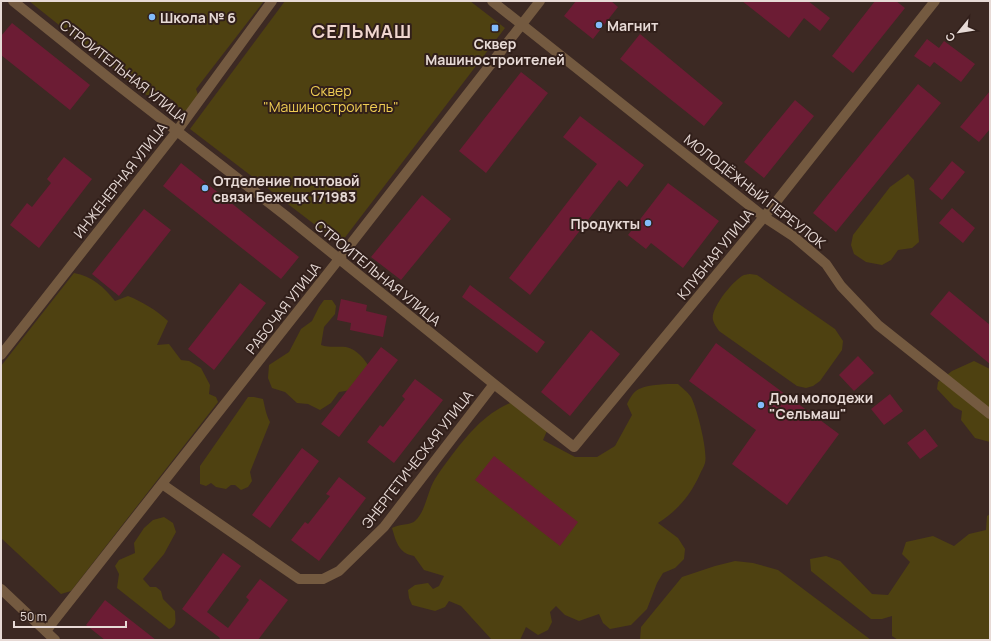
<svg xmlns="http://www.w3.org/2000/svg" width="991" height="641" font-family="Manrope,sans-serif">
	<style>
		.green { fill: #4e4111 }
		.building { fill: #6c1c34 }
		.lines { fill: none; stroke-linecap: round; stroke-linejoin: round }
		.minor { stroke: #745a40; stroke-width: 10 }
		.tertiary { stroke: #745a40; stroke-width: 10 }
		.poi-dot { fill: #82bcfa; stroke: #311f1a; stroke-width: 1.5 }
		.labels { text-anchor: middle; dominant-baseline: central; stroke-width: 4; stroke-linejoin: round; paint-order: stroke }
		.poi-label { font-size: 14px; font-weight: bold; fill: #e7dad6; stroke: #311f1a; text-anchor: start }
		.street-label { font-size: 14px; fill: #e7dad6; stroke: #311f1a }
		.park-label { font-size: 14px; fill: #efcd53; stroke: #311f1a }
		.district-label { font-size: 18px; font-weight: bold; letter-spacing: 1px; fill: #f0d6cf; stroke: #311f1a }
	</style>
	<rect width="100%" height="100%" fill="#3c2923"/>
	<path class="green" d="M29,1H264L196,89L198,95L188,111L180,110C174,95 163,97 149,97Z
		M285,1H470L505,28L340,244L190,129Z
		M908,174L914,180L919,242L912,248L898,250L891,260L882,265L866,262L854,254L851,245L853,235L890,187Z
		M74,273C92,276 104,287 115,301L128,296C143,302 156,310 168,321L157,345L169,344L181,360L189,361L201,368L210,385L209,394L216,397L218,402L71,591L61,594L1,538V366Z
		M750,274L757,275L835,329L843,341L842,350L820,381L813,386L806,388L797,386L719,331C717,328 714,324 713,320C710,309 733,280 744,275C744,275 749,274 750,274Z
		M324,300H332L336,306L335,314L324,327L321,345C330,348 337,346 346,347C357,349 365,360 370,368L357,389L339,392L331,403L320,410L308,404L297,403L285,392L272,388L268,378L269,365L289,352L301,329L312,321L319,307Z
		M974,361L990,369V401L989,403L990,404V442L975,438L961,420L962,411L954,407L937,389L938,382L952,371Z
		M678,384C682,388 688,392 691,397C697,408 708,451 705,463C704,467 701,471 700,474C690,496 678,510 658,523L678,538L685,549L684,559L675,568L663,573L657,583L647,609L631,625L610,629L603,623L599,614L579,621L565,615L556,606L550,612L552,622L548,630L538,635L526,627L520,640H492L461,606L449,601L445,607L435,611L412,605L409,598L408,590L415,585L428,583L433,589L439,586L444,576L424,570L414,556C398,553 396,541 392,528C399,524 411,525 415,521C426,511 427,492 435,479C439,472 444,466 449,459C468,434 487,410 518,400L547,431L543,440L575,457H597L615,446L632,415L627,404C630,398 633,392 639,389C651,384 665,384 678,384Z
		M248,397H254L263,399C265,407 266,415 270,422L250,472L252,481L248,487L241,490L235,485H231L226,489L216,487L211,483L206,486L200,484V466Z
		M990,514V640H898L892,636V616L882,619H871L811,571L810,559L826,556L840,561L872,594L888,595L910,562L902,554L906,542L933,536L954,546L969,534L986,530L987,516Z
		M164,517L173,523L176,532L164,554L143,579L150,587H156L161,591L163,599L175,611C175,619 178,625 169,629L117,588L119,574L115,566L119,560L135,553L134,543L144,528L153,520Z
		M735,561L753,563L778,570L871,640H640L641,627L682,577L715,566Z"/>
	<path class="building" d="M576,1H611L618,7L593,39L564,16Z
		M742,1H808L830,18L820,31L804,18L789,38Z
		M875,1H896L905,8L853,73L832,56Z
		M12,23L90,85L70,110L1,55V36Z
		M640,34L723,103L704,126L620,59Z
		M927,39L939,48L944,41L975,64L961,82L934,62L930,67L914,56Z
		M521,72L548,93L486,173L459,151Z
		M918,84L941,103L836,232L813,213Z
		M990,91V129L979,142L960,127Z
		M795,100L814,116L764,178L744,162Z
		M580,116L644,165L627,187L619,180L530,295L509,278L597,164L563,137Z
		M64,157L92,179L39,248L10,225L27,203L32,207L51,183L47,179Z
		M952,161L965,172L942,200L929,189Z
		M181,163L299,257L281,279L163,186Z
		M668,183L719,221L683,268L651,243L646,249L628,235Z
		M422,195L451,219L401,280L371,257Z
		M952,208L975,228L963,243L939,223Z
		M144,209L171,230L119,296L92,274Z
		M240,283L266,303L214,370L188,349Z
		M470,285L545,342L537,353L462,297Z
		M949,291L990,325V364L930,314Z
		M341,299L367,305L366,311L387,316L383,337L350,330L351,323L337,320Z
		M591,330L620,354L570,416L541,392Z
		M716,343L839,434L787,505L732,464L756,430L689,381Z
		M381,347L398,360L339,437L321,424Z
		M858,356L874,373L854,391L839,375Z
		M415,379L443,400L394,463L367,442L380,425L383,427L405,399L402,396Z
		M890,394L903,411L884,425L871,409Z
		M925,429L938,446L920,459L907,443Z
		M302,448L319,461L270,528L252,515Z
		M494,456L578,522L560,546L475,480Z
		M339,477L366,498L319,561L291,540L305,522L308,524L330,496L326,494Z
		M223,553L241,566L207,612L228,628L249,600L246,597L260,579L288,600L258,640H219L220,638L182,609Z
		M105,600L156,640H105L86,625Z"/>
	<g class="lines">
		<path class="minor" d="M13,1L110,79L286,216L494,384L574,447L764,217L935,1
			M492,1L764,217L793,236L826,264L841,286L878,325L990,414
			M1,355L177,131L272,1
			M162,484L299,579H323L339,571L384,527L494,384
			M46,631L339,259L540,1"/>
		<path class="tertiary" d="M1,589L55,640"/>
	</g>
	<g class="poi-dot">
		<circle cx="152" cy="17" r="4"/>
		<circle cx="599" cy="25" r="4"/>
		<rect x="491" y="24" width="8" height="8" rx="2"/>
		<circle cx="205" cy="188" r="4"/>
		<circle cx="648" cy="223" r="4"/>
		<circle cx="761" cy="405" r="4"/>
	</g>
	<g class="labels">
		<g class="poi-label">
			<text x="160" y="17">Школа № 6</text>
			<text x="607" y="25">Магнит</text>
			<text x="495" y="43" text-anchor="middle">Сквер<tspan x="495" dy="16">Машиностроителей</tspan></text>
			<text x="213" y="180">Отделение почтовой<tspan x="213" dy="16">связи Бежецк 171983</tspan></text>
			<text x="640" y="223" text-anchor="end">Продукты</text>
			<text x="769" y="397">Дом молодежи<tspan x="769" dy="16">"Сельмаш"</tspan></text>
		</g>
		<g class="street-label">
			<text transform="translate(124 71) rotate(38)">СТРОИТЕЛЬНАЯ УЛИЦА</text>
			<text transform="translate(120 180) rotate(-52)">ИНЖЕНЕРНАЯ УЛИЦА</text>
			<text transform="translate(755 191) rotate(38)">МОЛОДЁЖНЫЙ ПЕРЕУЛОК</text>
			<text transform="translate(715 254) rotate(-51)">КЛУБНАЯ УЛИЦА</text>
			<text transform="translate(378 273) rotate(39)">СТРОИТЕЛЬНАЯ УЛИЦА</text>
			<text transform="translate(283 308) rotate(-52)">РАБОЧАЯ УЛИЦА</text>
			<text transform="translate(417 459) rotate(-52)">ЭНЕРГЕТИЧЕСКАЯ УЛИЦА</text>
		</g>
		<g class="park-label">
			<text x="331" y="90">Сквер<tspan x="331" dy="16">"Машиностроитель"</tspan></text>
		</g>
		<g class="district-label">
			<text x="362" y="31">СЕЛЬМАШ</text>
		</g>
	</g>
	<rect width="991" height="641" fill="none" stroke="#e7dad6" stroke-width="4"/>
	<g transform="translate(959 32) rotate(240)" stroke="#311f1a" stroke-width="3" paint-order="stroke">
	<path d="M0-3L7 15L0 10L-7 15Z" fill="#e7dad6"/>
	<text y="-6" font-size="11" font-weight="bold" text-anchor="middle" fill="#e7dad6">С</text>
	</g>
	<path d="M14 621v6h112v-6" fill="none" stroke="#e7dad6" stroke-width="2"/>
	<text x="20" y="621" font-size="12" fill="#e7dad6" stroke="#311f1a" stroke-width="3" paint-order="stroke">50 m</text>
</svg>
